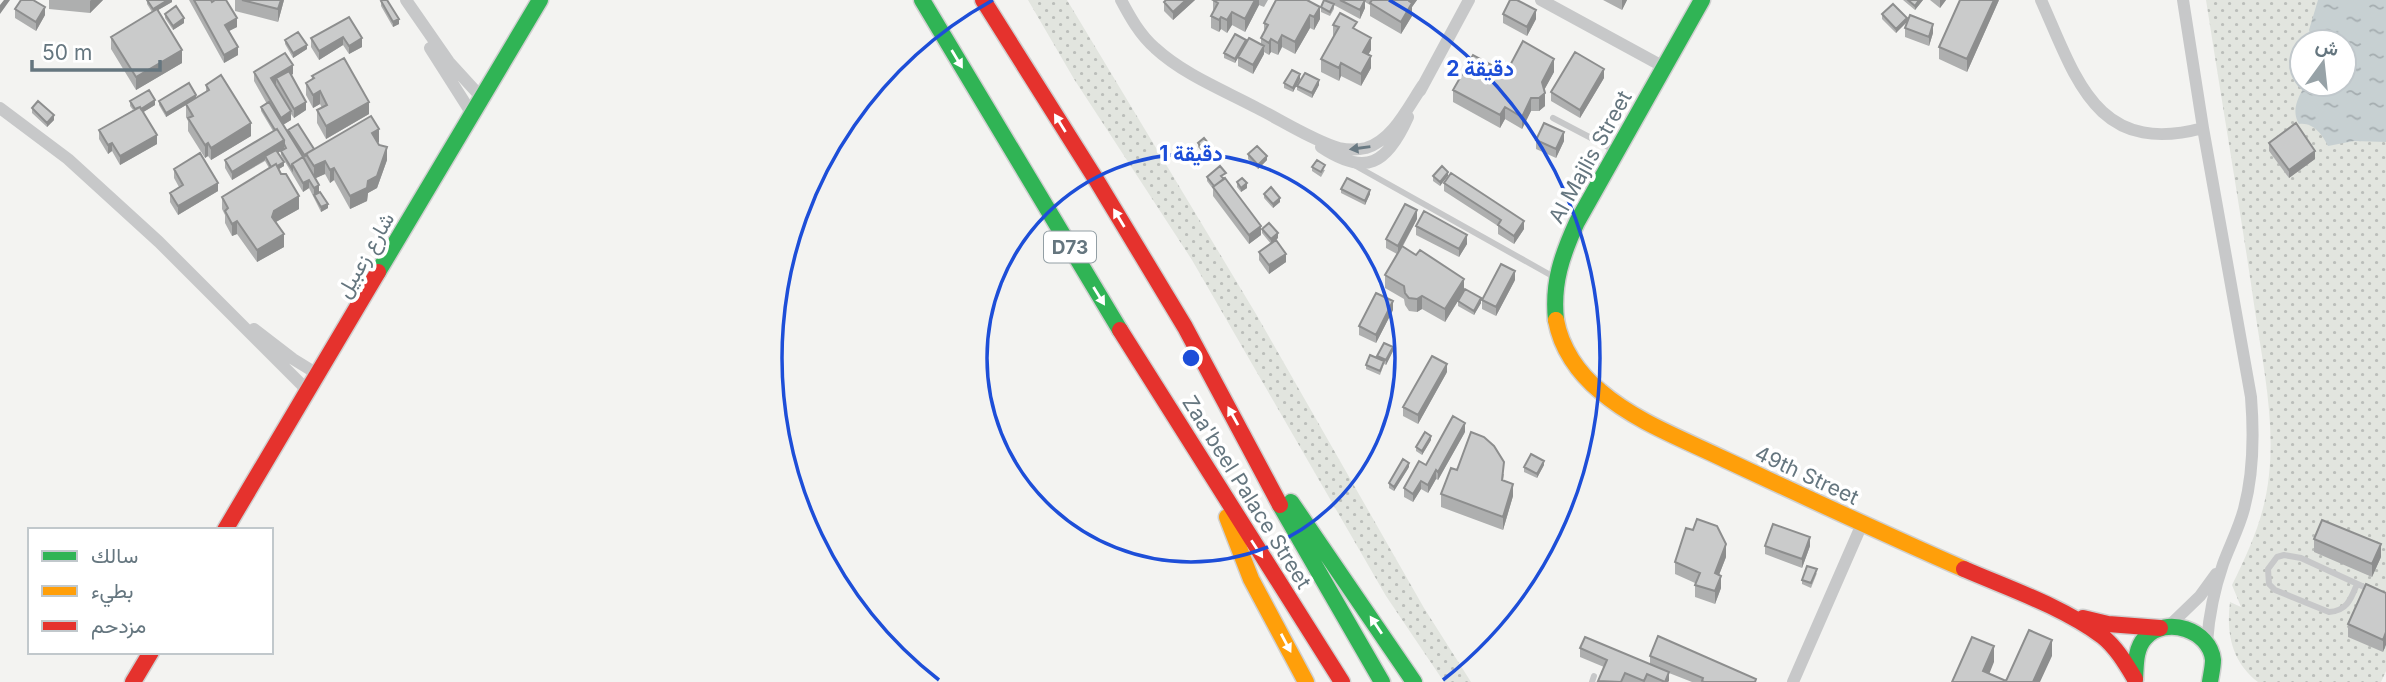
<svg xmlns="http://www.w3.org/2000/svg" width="2386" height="682" font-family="Inter,Vazirmatn,sans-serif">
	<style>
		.green { fill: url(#green-dots); fill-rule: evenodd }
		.water { fill: url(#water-ripples) }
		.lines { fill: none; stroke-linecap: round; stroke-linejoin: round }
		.fast-casing { stroke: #d0d0d0; stroke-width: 19 }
		.slow-casing { stroke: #d0d0d0; stroke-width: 19 }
		.jam-casing { stroke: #d0d0d0; stroke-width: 19 }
		.lane { stroke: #c7c8c9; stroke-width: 6 }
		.street { stroke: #c7c8c9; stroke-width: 12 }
		.fast { stroke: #30b455; stroke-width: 16 }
		.slow { stroke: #ff9f0a; stroke-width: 16 }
		.jam { stroke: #e5322d; stroke-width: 16 }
		.wall { fill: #aeafaf }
		.shaded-wall { fill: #8d8e8e }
		.building { fill: #cacbcb; stroke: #8d8e8e; stroke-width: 2 }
		.oneway { fill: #fff }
		.oneway2 { fill: #6a7a83 }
		.ring { fill: none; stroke: #1d4ed8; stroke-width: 3.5 }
		.labels { text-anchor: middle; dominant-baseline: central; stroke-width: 7; stroke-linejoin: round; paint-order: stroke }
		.shield { fill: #fff; stroke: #939fa5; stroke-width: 2 }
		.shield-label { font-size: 19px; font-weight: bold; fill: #65767f }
		.street-label { font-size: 21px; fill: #65767f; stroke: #fff }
		.centre { fill: #1d4ed8; stroke: #fff; stroke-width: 3.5 }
		.ring-label { font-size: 21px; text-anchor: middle; font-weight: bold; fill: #1d4ed8; stroke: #fff; stroke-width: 7; stroke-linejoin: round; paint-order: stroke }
	</style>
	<defs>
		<pattern id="green-dots" width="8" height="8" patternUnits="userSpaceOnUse" patternTransform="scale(1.75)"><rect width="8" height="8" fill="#e2e5df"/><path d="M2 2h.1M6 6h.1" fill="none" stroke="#bbbeba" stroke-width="1.8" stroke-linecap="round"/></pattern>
		<pattern id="water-ripples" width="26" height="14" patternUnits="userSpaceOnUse" patternTransform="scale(1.75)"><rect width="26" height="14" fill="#c7d0d2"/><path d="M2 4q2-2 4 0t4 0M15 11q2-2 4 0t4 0" fill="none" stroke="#a5adb0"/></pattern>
	</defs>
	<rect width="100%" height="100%" fill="#f3f3f1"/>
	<path class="green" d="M1028,0H1067L1256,314L1424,608L1471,682H1444L1386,596L1192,260L1074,79Z
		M2206,0H2386V671L2381,682H2258C2232,662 2226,634 2230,602L2241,607L2232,585C2250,549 2265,515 2269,475C2275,420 2263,365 2255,311C2240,207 2222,104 2206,0ZM2302,42H2344V84H2302Z"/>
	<path class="water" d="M2318,0H2386V142L2354,141L2328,146C2322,134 2313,122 2299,124C2291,110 2298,97 2306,84H2344V42H2312L2309,30Z"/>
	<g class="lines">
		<defs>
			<path id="fast" d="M922,0L1120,330
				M378,272L540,0
				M1556,320C1552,283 1562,255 1577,222L1702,0
				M1291,502L1414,682
				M1280,505L1382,682
				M2135,679C2136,665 2135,649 2145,638C2166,615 2210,630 2213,660C2213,667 2211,675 2210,682"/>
			<path id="slow" d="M1556,320C1561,348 1578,373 1600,391C1636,422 1683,439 1726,460C1805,497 1884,534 1964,569
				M1227,517L1251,579L1306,682"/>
			<path id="jam" d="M983,0L1097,181L1185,327L1280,505
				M1120,330L1342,682
				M225,530L378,272
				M1964,569C2010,589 2061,606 2102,636C2116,647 2126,664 2135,679
				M2083,618L2108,624L2160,628
				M133,682L151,652"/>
		</defs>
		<use href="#fast" class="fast-casing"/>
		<use href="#slow" class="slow-casing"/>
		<use href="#jam" class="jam-casing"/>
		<path class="lane" d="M1553,118L1614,150
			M1356,166L1554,277
			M2357,584C2351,599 2347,611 2329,612L2275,590L2269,584L2268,569L2277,557L2284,555L2301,558L2386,597
			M1592,682L1594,676"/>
		<path class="street" d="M406,0L449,62L481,97
			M1121,0C1130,17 1140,35 1155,48C1183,74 1223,90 1257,108C1281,120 1314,141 1339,148C1348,150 1357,150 1366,148C1393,140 1408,107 1423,85
			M1541,0L1664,67
			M2041,0C2076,78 2096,157 2203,128
			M2183,0L2203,128L2251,397C2254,435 2254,472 2244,509C2239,528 2230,545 2223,564C2214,590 2209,615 2207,642
			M430,48L472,114
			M1420,91L1469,0
			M0,108L68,159L159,242L308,391
			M1321,147C1366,177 1387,164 1408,117
			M254,329L293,359L319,375
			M2170,625L2200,596L2216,574
			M1793,682L1862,524"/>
		<use href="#fast" class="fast"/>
		<use href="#slow" class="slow"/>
		<use href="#jam" class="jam"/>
	</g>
	<path class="wall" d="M49,0H103L90,13L49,9Z
		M147,0H172V2L158,10L182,63L136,90L111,49V37L152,12L147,4Z
		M189,0H226L237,27L229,31L238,55L224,63Z
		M235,0H284L278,22L235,11Z
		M1195,0L1173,20L1164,11V2Z
		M1213,0H1268L1264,7L1259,5L1245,32L1232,25L1227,33L1221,29L1219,32L1211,28V16L1213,11Z
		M1276,0H1309L1320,19L1314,30L1310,28L1295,54L1282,47L1278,55L1271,52L1269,55L1264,52V54L1253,74L1238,66V58L1235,63L1224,58V53L1246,43L1261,44V38L1264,34V23Z
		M1324,0H1417L1412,7V16L1401,34L1370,16V5L1365,2V8L1360,19L1334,5V9L1330,16L1321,12V7Z
		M1603,0H1627L1622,10Z
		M1903,0H1923L1915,10Z
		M1930,0H1946L1940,8Z
		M1999,0L1967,72L1939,59V47Z
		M381,1L399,24L393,27L381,6Z
		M15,9L45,15L36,31L15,18Z
		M165,14L184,23L173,30L165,18Z
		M1503,14L1536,19L1527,36L1503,23Z
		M1882,14L1907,18L1896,33L1882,19Z
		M349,17L362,47L349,54L343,45L319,60L311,47V38Z
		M1333,25L1357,30L1371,50L1368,54L1371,68L1361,86L1341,76L1339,81L1321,72V59L1333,37Z
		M1905,28L1933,33L1929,46L1905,37Z
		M285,40L307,49L293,58L285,44Z
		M254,72L293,74L291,75L306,110L294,118L291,114V120L283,125L288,134V130L314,149L379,142H378L387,160L377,188L368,193L367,201L350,209L334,180L330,183L325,174L315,178L319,192L328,208L321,212L309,188L303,192L281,155V151L284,149L278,153L284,166L279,169L299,209L276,222L284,247L257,262L237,234L232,236L225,223V215L222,209V197L269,168L265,161L232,180L225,168V160L273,131L261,111V107L267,104L254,81Z
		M1554,72L1544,90L1545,106L1539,111H1531L1522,129L1505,119L1500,128L1453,102V90L1506,73Z
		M312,76L369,114L326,139L317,123V110L322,108L320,104L313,108L306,95V83L312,79Z
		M1604,78L1580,118L1551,101V92Z
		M1300,79L1293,92L1284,88V83Z
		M206,85L251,136L211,160L208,156L205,158L188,131V121L186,117V105L166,117L159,105V101L196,98L206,92Z
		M1319,85L1312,98L1297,90V86Z
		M130,101L155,105L143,112L157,144L120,165L112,151L108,154L99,139V130L133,110L130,106Z
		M32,108L54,120L47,127L32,113Z
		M1536,140L1564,141L1556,158L1536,149Z
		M1198,143L1209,148L1203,153L1198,147Z
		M2269,143L2315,159L2289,178L2269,151Z
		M1248,154L1267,160L1258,169L1248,159Z
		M1312,167L1325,170L1321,177L1312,171Z
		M174,169L218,191L178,215L170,202V193L179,187L174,178Z
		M1448,172L1440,186L1433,181V176Z
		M1207,177H1226L1223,179L1261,235L1249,244L1213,196V189L1207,181Z
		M1237,182L1247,188L1241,192L1237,187Z
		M1444,183L1524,229L1514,244L1498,234V226L1444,191Z
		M1341,189L1370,194L1365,205L1341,193Z
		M1264,194L1280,202L1273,208L1264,198Z
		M1417,219L1403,246L1481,303L1474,315L1458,306V301L1445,322L1422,309L1417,312L1409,311L1405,305L1404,299L1385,288V275L1397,254L1386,248V239Z
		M1416,226L1467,244L1459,257L1416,235Z
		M1262,229L1278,238L1273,242L1286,262L1269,274L1259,260V252L1271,244L1262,233Z
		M1515,280L1496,316L1482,309V300Z
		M1393,310L1376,343L1359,335V326Z
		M1393,351L1386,365L1384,364L1380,375L1366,369V365L1377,358V356Z
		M1447,372L1418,424L1403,416V407Z
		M1465,432L1438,480L1436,479L1428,493L1421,489L1413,502L1404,497V488L1426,465Z
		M1431,440L1422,455L1416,451V447Z
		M1544,465L1537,478L1524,472V467Z
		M1409,467L1394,491L1389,488V483Z
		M1457,470L1504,474L1503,480L1513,496L1503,530L1441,507V494Z
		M2314,539L2381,557L2372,577L2314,552Z
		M1765,546H1810L1802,568L1765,554Z
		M1726,557L1719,575L1721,588L1715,604L1695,597V583L1675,574V562Z
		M1817,573L1811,588L1802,584V580Z
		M2386,593L2383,652L2348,637V624Z
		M1580,648L1650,664V656L1756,682H1692L1669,673L1668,682H1598L1604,667L1580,657Z"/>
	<path class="shaded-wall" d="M4,0H10L0,14V5Z
		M91,0H103L90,13V1Z
		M168,0H172V2L153,13V9Z
		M281,0H284L278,22V9Z
		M1186,0H1195L1173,20V12Z
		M1255,0H1259V5L1245,32V19Z
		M1365,0V8L1360,19V10Z
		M1409,0H1417L1412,7V16L1401,34V22Z
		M1622,0H1627L1622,10Z
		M1919,0H1923L1915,10V6Z
		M1940,0H1946L1940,8Z
		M1994,0H1999L1967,72V59Z
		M45,7V15L36,31V22Z
		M1320,7V19L1314,30V17Z
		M1536,10V19L1527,36V27Z
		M1232,12V25L1227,33V20Z
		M1310,15V28L1295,54V42Z
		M1221,17V29L1219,32V20Z
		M184,18V23L173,30V26Z
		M237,18V27L225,33V25Z
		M1907,18V22L1896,33V29Z
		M399,19V24L393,27V22Z
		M1933,24V33L1929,46V37Z
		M1282,35V47L1278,55V43Z
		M343,37V45L319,60V51Z
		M362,38V47L349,54V46Z
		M1371,38V50L1363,64V52Z
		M1271,39V52L1269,55V43Z
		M1246,40V44L1235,63V59Z
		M307,45V49L293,58V53Z
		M1264,46V54L1253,74V65Z
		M238,47V55L224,63V55Z
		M182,50V63L136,90V77Z
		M1371,56V68L1361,86V74Z
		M1554,59V72L1542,94V82Z
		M1341,63V76L1339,81V68Z
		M293,65V74L278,82L276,78V84L271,86V78Z
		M1604,69V78L1580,118V110Z
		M1300,74V79L1293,92V88Z
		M1319,80V85L1312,98V93Z
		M320,91V104L313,108V95Z
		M1545,93V106L1539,111V98Z
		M196,95V99L166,117V113Z
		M1531,98V111L1522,129V117Z
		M155,100V105L137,116V112Z
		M306,102V110L294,118V109Z
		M369,102V114L326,139V126Z
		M1505,107V119L1500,128V115Z
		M291,111V120L281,126V118Z
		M54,115V120L47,127V123Z
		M251,123V136L211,160V148Z
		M379,129V142L372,146V133Z
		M1564,132V141L1556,158V149Z
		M157,135V144L120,165V156Z
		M284,140V149L267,159L265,156V160L232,180V172Z
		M112,143V151L108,154V145Z
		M208,143V156L205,158V145Z
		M1209,144V148L1203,153V149Z
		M387,147V160L377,188L368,193L367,201L350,209V196L368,181Z
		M2315,151V159L2289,178V170Z
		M1267,156V160L1258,169V165Z
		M325,161V174L314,179V166Z
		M284,162V166L272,173V169Z
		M334,168V180L330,183V170Z
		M1448,172V176L1440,186V182Z
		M309,180V188L303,192V183Z
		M218,183V191L178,215V206Z
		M1247,183V188L1241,192V188Z
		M319,185V193L314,197V188Z
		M1370,190V194L1365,205V201Z
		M299,196V209L274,223L272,217L274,211Z
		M1280,198V202L1273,208V204Z
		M328,204V208L321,212V207Z
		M1417,210V219L1398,254V246Z
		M237,221V234L232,236V224Z
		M1524,221V229L1514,244V236Z
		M1261,226V235L1249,244V235Z
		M1278,233V238L1271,244V239Z
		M284,234V247L257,262V250Z
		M1467,235V244L1459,257V249Z
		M1286,254V262L1269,274V265Z
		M1515,271V280L1496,316V307Z
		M1464,279V291L1445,322V309Z
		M1422,296V309L1417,312V299Z
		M1481,298V303L1474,315V311Z
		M1393,301V310L1376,343V335Z
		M1393,347V351L1386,365V360Z
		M1447,364V372L1418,424V415Z
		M1465,423V432L1438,480V472Z
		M1431,436V440L1422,455V451Z
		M1544,461V465L1537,478V474Z
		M1409,463V467L1394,491V487Z
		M1436,470V479L1428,493V485Z
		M1421,481V489L1413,502V494Z
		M1513,484V496L1503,530V517Z
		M1810,537V546L1802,568V559Z
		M1726,544V557L1715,585V573Z
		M2381,544V557L2372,577V564Z
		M1721,576V588L1715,604V591Z
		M2386,632V645L2383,652V640Z
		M2052,640V656L2040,682H2033Z
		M1994,646V662L1986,682L1983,671Z
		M1669,672V681L1668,682H1665Z"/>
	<path class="building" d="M21,0H33L45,7L36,22L15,9Z
		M147,0H168L153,9Z
		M194,0H211L212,2L215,0H226L237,18L225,25L238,47L224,55Z
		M242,0H281L278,9Z
		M383,0H387L399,19L393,22L381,1Z
		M1166,0H1186L1173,12L1164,2Z
		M1213,0H1255L1245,19L1232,12L1227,20L1221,17L1219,20L1211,16L1218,3Z
		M1276,0H1307L1320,7L1314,17L1310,15L1295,42L1282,35L1278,43L1271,39L1269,43L1261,38L1268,25L1264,23Z
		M1324,0L1334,4L1330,12L1321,7Z
		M1340,0H1365L1360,10Z
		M1372,0H1409V1L1412,3L1401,22L1370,3Z
		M1510,0H1517L1536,10L1527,27L1503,14Z
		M1908,0H1919L1915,6Z
		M1960,0H1994L1967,59L1939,47Z
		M1893,4L1907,18L1896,29L1882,14Z
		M176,6L184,18L173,26L165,14Z
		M157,9L182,50L136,77L111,37Z
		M1340,13L1357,22L1353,28L1371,38L1363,52L1371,56L1361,74L1341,63L1339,68L1321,59L1339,27L1333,25Z
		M1910,15L1933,24L1929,37L1905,28Z
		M349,17L362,38L349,46L343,37L319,51L311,38Z
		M298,32L307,45L293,53L285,40Z
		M1235,34L1246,40L1235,59L1224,53Z
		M1249,38L1264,46L1253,65L1238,57Z
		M1523,41L1554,59L1542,82L1545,93L1539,98H1531L1522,117L1505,107L1500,115L1453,90L1473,55L1506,73Z
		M1575,52L1604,69L1580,110L1551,92Z
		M285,53L293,65L271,78L291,111L281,118L254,72Z
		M344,58L369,102L326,126L317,110L327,105L320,91L313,95L306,83L314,78L312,76Z
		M1292,70L1300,74L1293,88L1284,83Z
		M289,71L306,102L294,109L276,78Z
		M1305,73L1319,80L1312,93L1297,86Z
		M221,75L251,123L211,148L208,143L205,145L188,118L193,116L186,104L209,90L206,85Z
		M189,83L196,95L166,113L159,101Z
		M149,90L155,100L141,109L140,107L135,109L130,101Z
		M38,101L54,115L47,123L32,108Z
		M269,102L305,160L303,157L292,164V169L281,151L286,148L284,144V140L277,129L275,130L261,107Z
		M140,107L157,135L120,156L112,143L108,145L99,130Z
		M371,116L379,129L372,133L379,145L387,147L377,176L368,181L367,188L350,196L334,168L330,170L325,161L314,166L306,154Z
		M1544,123L1564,132L1556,149L1536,140Z
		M2296,123L2315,151L2289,170L2269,143Z
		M298,124L314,149L306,154L307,155L305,156L288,130Z
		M277,129L284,140L232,172L225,160Z
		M1204,138L1209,144L1203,149L1198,143Z
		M1257,146L1267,156L1258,165L1248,154Z
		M276,150L284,162L277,166L276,164L271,167L265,156Z
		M200,153L218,183L178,206L170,193L183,185L174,169Z
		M303,157L319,185L314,188L309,180L303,183L292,164Z
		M1317,160L1325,165L1321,172L1312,167Z
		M276,164L281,174H286L299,196L274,211L272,217L284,234L257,250L237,221L232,224L225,211L228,208L222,197Z
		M1220,166L1226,173L1221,176L1224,179L1214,186L1207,177Z
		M1442,166L1448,172L1440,182L1433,176Z
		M1451,173L1524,221L1514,236L1498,225L1501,220L1444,183Z
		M1225,178L1261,226L1249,235L1213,187Z
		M1242,178L1247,183L1241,188L1237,182Z
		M1347,178L1370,190L1365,201L1341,189Z
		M1271,187L1280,198L1273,204L1264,194Z
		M320,192L328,204L321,207L314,195Z
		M1405,204L1417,210L1398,246L1386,239Z
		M1424,211L1467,235L1459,249L1416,226Z
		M1269,223L1278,233L1271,239L1262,229Z
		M1276,240L1286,254L1269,265L1259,252Z
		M1402,246L1416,255L1420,250L1464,279L1445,309L1422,296L1417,299L1409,298L1405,293L1404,286L1385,275Z
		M1501,264L1515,271L1496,307L1482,300Z
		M1465,289L1481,298L1474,311L1458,301Z
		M1376,293L1393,301L1376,335L1359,326Z
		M1384,343L1393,347L1386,360L1377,356Z
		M1370,355L1384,361L1380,371L1366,365Z
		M1432,356L1447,364L1418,415L1403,407Z
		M1453,416L1465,423L1438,472L1436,470L1428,485L1421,481L1413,494L1404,488L1419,461L1426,465Z
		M1425,432L1431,436L1422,451L1416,447Z
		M1471,432L1484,437L1494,446L1504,462L1502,480L1513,484L1503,517L1441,494L1451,468L1457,470Z
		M1531,454L1544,461L1537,474L1524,467Z
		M1403,459L1409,463L1394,487L1389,483Z
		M1697,519L1717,526L1726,544L1715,573L1721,576L1715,591L1695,585L1700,573L1675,562L1686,528L1693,530Z
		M2322,520L2381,544L2372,564L2314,539Z
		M1773,524L1810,537L1802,559L1765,546Z
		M1807,566L1817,569L1811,583L1802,580Z
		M2366,584L2386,593V632L2383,640L2348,624Z
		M2029,630L2052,640L2033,682H1952L1972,637L1994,646L1983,671L2006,681Z
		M1658,636L1756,679L1755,682H1704L1702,681L1703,678L1650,656Z
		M1585,637L1669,672L1665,682L1647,674L1644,681L1625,673L1621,682L1598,681L1607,660L1580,648Z"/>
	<defs><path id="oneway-solid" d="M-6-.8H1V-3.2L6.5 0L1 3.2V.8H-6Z" transform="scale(1.75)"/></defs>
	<g class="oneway">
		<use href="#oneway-solid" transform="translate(957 59) rotate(59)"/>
		<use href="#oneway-solid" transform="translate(1060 123) rotate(-122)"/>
		<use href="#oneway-solid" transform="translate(1119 218) rotate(-121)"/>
		<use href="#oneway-solid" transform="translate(1099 296) rotate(58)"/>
		<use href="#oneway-solid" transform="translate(1233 416) rotate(-119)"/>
		<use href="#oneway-solid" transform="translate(1257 549) rotate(57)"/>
		<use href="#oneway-solid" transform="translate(1376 625) rotate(-124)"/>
		<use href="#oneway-solid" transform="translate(1286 643) rotate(62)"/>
	</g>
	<use class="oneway2" href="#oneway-solid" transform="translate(1360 148) rotate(172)"/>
	<g class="ring">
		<circle cx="1191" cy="358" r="204"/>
		<path d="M939 680A409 409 0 0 1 993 0M1389 0A409 409 0 0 1 1443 680"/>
	</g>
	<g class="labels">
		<rect class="shield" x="1044" y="231.5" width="52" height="31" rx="5"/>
		<g class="shield-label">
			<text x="1070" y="247">D73</text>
		</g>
		<g class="street-label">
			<text transform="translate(1590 157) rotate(-61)">Al Majlis Street</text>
			<text transform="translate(365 255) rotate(-60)">شارع زعبيل</text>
			<text transform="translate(1807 475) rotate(25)">49th Street</text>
			<text transform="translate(1247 492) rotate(58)">Zaa'beel Palace Street</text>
		</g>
	</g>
	<circle cx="1191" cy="358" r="10" class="centre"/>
	<g class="ring-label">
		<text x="1480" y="76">2 دقيقة</text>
		<text x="1191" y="161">1 دقيقة</text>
	</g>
	<rect x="28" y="528" width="245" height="126" fill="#ffffff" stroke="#c1c8cc" stroke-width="2"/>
	<rect x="42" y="551" width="35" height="10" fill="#30b455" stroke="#c1c8cc" stroke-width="2"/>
	<text x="91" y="563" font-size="21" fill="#65767f">سالك</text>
	<rect x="42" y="586" width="35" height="10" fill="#ff9f0a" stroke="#c1c8cc" stroke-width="2"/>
	<text x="91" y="598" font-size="21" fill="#65767f">بطيء</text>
	<rect x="42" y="621" width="35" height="10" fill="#e5322d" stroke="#c1c8cc" stroke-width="2"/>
	<text x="91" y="633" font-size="21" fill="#65767f">مزدحم</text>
	<g transform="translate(2323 63) rotate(15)"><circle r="33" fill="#ffffff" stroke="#c1c8cc" stroke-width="2"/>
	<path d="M0-5L12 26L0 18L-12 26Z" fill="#97a2a7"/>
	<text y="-10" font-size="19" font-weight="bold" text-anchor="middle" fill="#65767f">ش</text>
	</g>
	<path d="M32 60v10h128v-10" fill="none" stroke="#65767f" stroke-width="3.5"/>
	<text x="42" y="60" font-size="21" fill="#65767f" stroke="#ffffff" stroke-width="5" paint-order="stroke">50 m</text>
</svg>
